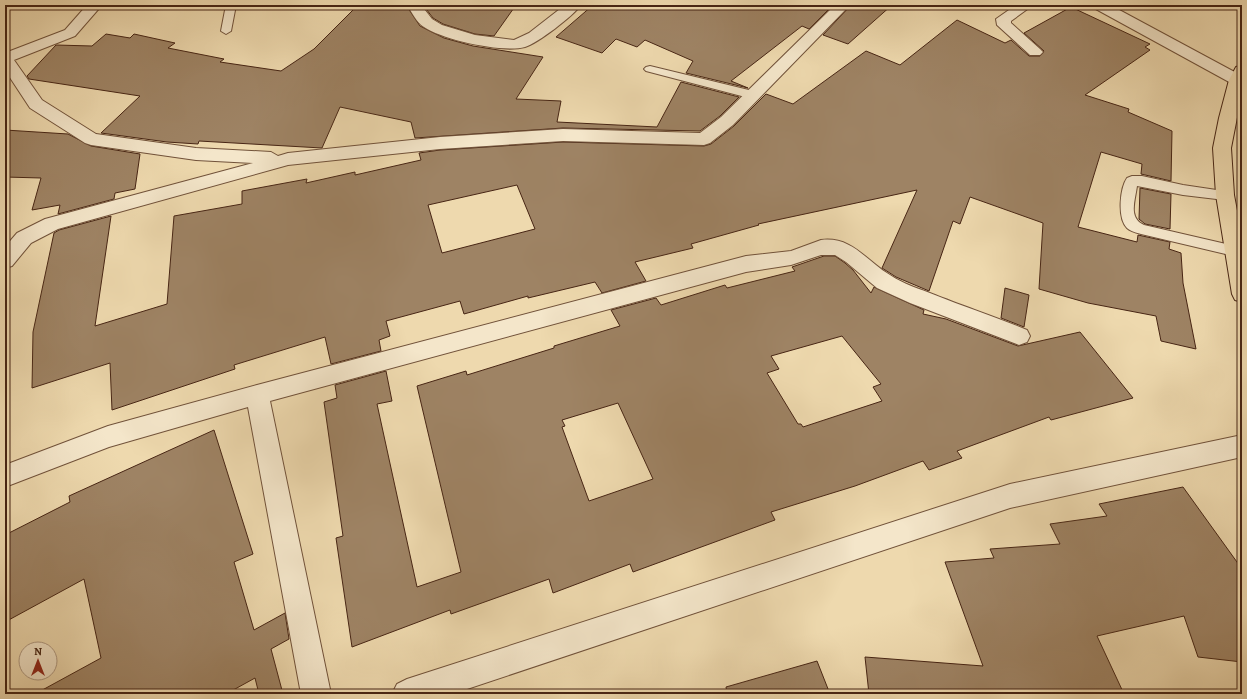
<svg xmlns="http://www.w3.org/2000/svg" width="1247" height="699" font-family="Alegreya,serif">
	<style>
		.building { fill: #9e8364; stroke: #472514; fill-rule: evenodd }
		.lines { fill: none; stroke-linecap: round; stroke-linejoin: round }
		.service-casing { stroke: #71523a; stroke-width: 2 }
		.minor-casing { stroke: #71523a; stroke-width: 2 }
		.tertiary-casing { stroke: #71523a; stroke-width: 2 }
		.trunk-casing { stroke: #472514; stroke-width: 2 }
		.service { fill: #f4e6ca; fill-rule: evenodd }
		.minor { fill: #f4e6ca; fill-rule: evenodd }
		.tertiary { fill: #f4e6ca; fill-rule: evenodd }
		.trunk { fill: #eed9ae; fill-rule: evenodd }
	</style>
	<rect width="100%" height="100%" fill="#eed9ae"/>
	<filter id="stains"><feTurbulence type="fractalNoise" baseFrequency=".005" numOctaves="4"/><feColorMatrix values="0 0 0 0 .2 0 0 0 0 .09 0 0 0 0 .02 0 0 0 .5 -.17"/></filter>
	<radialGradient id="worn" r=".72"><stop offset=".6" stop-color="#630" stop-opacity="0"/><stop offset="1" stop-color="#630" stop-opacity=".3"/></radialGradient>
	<path class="building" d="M358,5H406L420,26L444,38L473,46L543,57L516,99L561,101L557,122L657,127L681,82L739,97L720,116L700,131L563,128L415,138L411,122L340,107L322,148L199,141L198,144L167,142L101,133L140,96L29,79L27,76L56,45L92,46L106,34L130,38L134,34L175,43L168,48L224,59L220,62L281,71L314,49Z
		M423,5H516L494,36L475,34L443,24L433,18Z
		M593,5H833L809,29L802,26L731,81L748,88L686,73L693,61L645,40L637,47L616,39L602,53L556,37Z
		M851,5H892L848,44L823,35Z
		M1071,7L1150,44L1145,47L1150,50L1085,95L1129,109L1128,112L1172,131L1171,181L1141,174L1142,164L1101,152L1078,227L1137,242L1138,235L1170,242L1169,249L1181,253L1183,283L1196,349L1161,341L1156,316L1088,303L1039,289L1043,223L970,197L960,224L953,221L929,291L896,277L882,268L917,190L758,224L759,225L691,244L693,248L635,262L646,281L602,293L595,282L528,298V296L464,314L460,301L386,321L390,336L379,340L381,351L331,364L325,337L234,365L235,369L112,410L110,363L32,388L33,332L54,233L59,230L111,216L95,326L167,304L174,216L242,204V191L307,179L306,183L355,172V175L421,160L419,153L440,150L563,142L704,146L711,144L734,126L766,94L793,104L866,51L900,65L957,20L1005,43L1011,40L1029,56H1040L1044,51L1024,33ZM517,185L535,229L442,253L428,205Z
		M5,130L68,134L91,146L140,154L135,189L115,193L114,199L58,214L60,205L32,210L41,178L5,177Z
		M1140,188L1171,194L1170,229L1145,224L1139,219Z
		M824,256H835L845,263L853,270L871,293L874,287L924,310L923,314L946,319L1018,346L1080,332L1133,398L1051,420L1049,417L957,451L962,458L929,470L923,461L855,486L771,512L775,520L633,572L630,564L553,593L549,579L451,614L450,610L352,647L336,538L343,536L324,402L337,398L335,385L386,371L392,401L377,404L417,587L461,572L417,386L466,371L467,375L554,348V346L620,326L611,310L656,298L661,305L725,285L727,288L795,271L792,267ZM842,336L881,384L873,387L882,401L803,427L801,424H798L767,373L779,369L771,356ZM618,403L653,479L589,501L562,427L565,426L562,420Z
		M1005,288L1029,295L1024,327L1001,318Z
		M214,430L253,554L234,562L254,630L285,613L289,639L271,649L283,694H259L255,678L226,694H35L101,658L84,579L5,622V535L70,502L69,496Z
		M1183,487L1242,569V662L1198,657L1184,616L1097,636L1124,694H869L865,657L983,666L945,562L994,558L990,549L1060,544L1050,524L1107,516L1099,504Z
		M817,661L830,694H727L726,687Z"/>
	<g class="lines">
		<defs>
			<path id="service" d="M226,5H236L231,31L226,34L221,31Z
				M650,66L757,92L759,95L753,99L646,71L644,69L646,67Z
				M1132,176H1142L1183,185L1230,192L1232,195L1230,198L1225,200L1183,195L1137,186C1135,201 1128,218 1144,225L1239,247L1241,251L1239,255L1234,256L1141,234C1137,233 1130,231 1127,228C1117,218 1120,188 1127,178Z"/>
			<path id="minor" d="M87,5H102L75,36L14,60L42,100L96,134L196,148L271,152L278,156L288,153L440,137L563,129L700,133L721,117L835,5H850L733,125L710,143L704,145L563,141L440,149L288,165L58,229L31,243L12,266L5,268V247L17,233L45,219L253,163L196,160L91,145L85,143L30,108L5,70V53L65,30Z
				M407,5H421L432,19L442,25L475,35L514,40L529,33L565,5H581C573,16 538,43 525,47C503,53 443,40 424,27C416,22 412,12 407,5Z
				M1016,5H1033L1011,21V23L1040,49L1043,52L1040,55H1030L997,25L996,19Z
				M1092,5H1110L1242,76V84L1231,83L1094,8Z
				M821,240C852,236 866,261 890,275C903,284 920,289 935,295C965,307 996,317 1027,330L1030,336L1027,342L1019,345L910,303L877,288L846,262L835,255H821L791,265L746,272L270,401L331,694H301L248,407L109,447L5,487V465L108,426L257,385L746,256L791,251Z"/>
			<path id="tertiary" d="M1242,435V457L1010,508L452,694H392L397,684L407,679L1010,484Z"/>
			<path id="trunk" d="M1242,65V92L1231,148L1234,195L1242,237V302L1235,300L1232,294L1216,195L1213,148L1219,118L1229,80L1236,67Z"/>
		</defs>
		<use href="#service" class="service-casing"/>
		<use href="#minor" class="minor-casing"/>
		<use href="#tertiary" class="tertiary-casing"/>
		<use href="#trunk" class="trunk-casing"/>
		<use href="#service" class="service"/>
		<use href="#minor" class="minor"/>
		<use href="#tertiary" class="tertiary"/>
		<use href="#trunk" class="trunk"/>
	</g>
	<rect width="1247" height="699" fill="none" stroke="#eed9ae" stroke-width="20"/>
	<rect x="6" y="6" width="1235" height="687" fill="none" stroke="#472514" stroke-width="2"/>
	<rect x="10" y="10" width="1227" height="679" fill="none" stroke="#472514"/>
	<g transform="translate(38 661)"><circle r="19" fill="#f4e6ca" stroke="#af9981"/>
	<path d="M0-3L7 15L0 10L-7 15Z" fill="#8f2418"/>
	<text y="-6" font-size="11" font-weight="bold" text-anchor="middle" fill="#472514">N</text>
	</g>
	<rect width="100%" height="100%" filter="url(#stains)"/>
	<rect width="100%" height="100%" fill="url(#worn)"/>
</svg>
